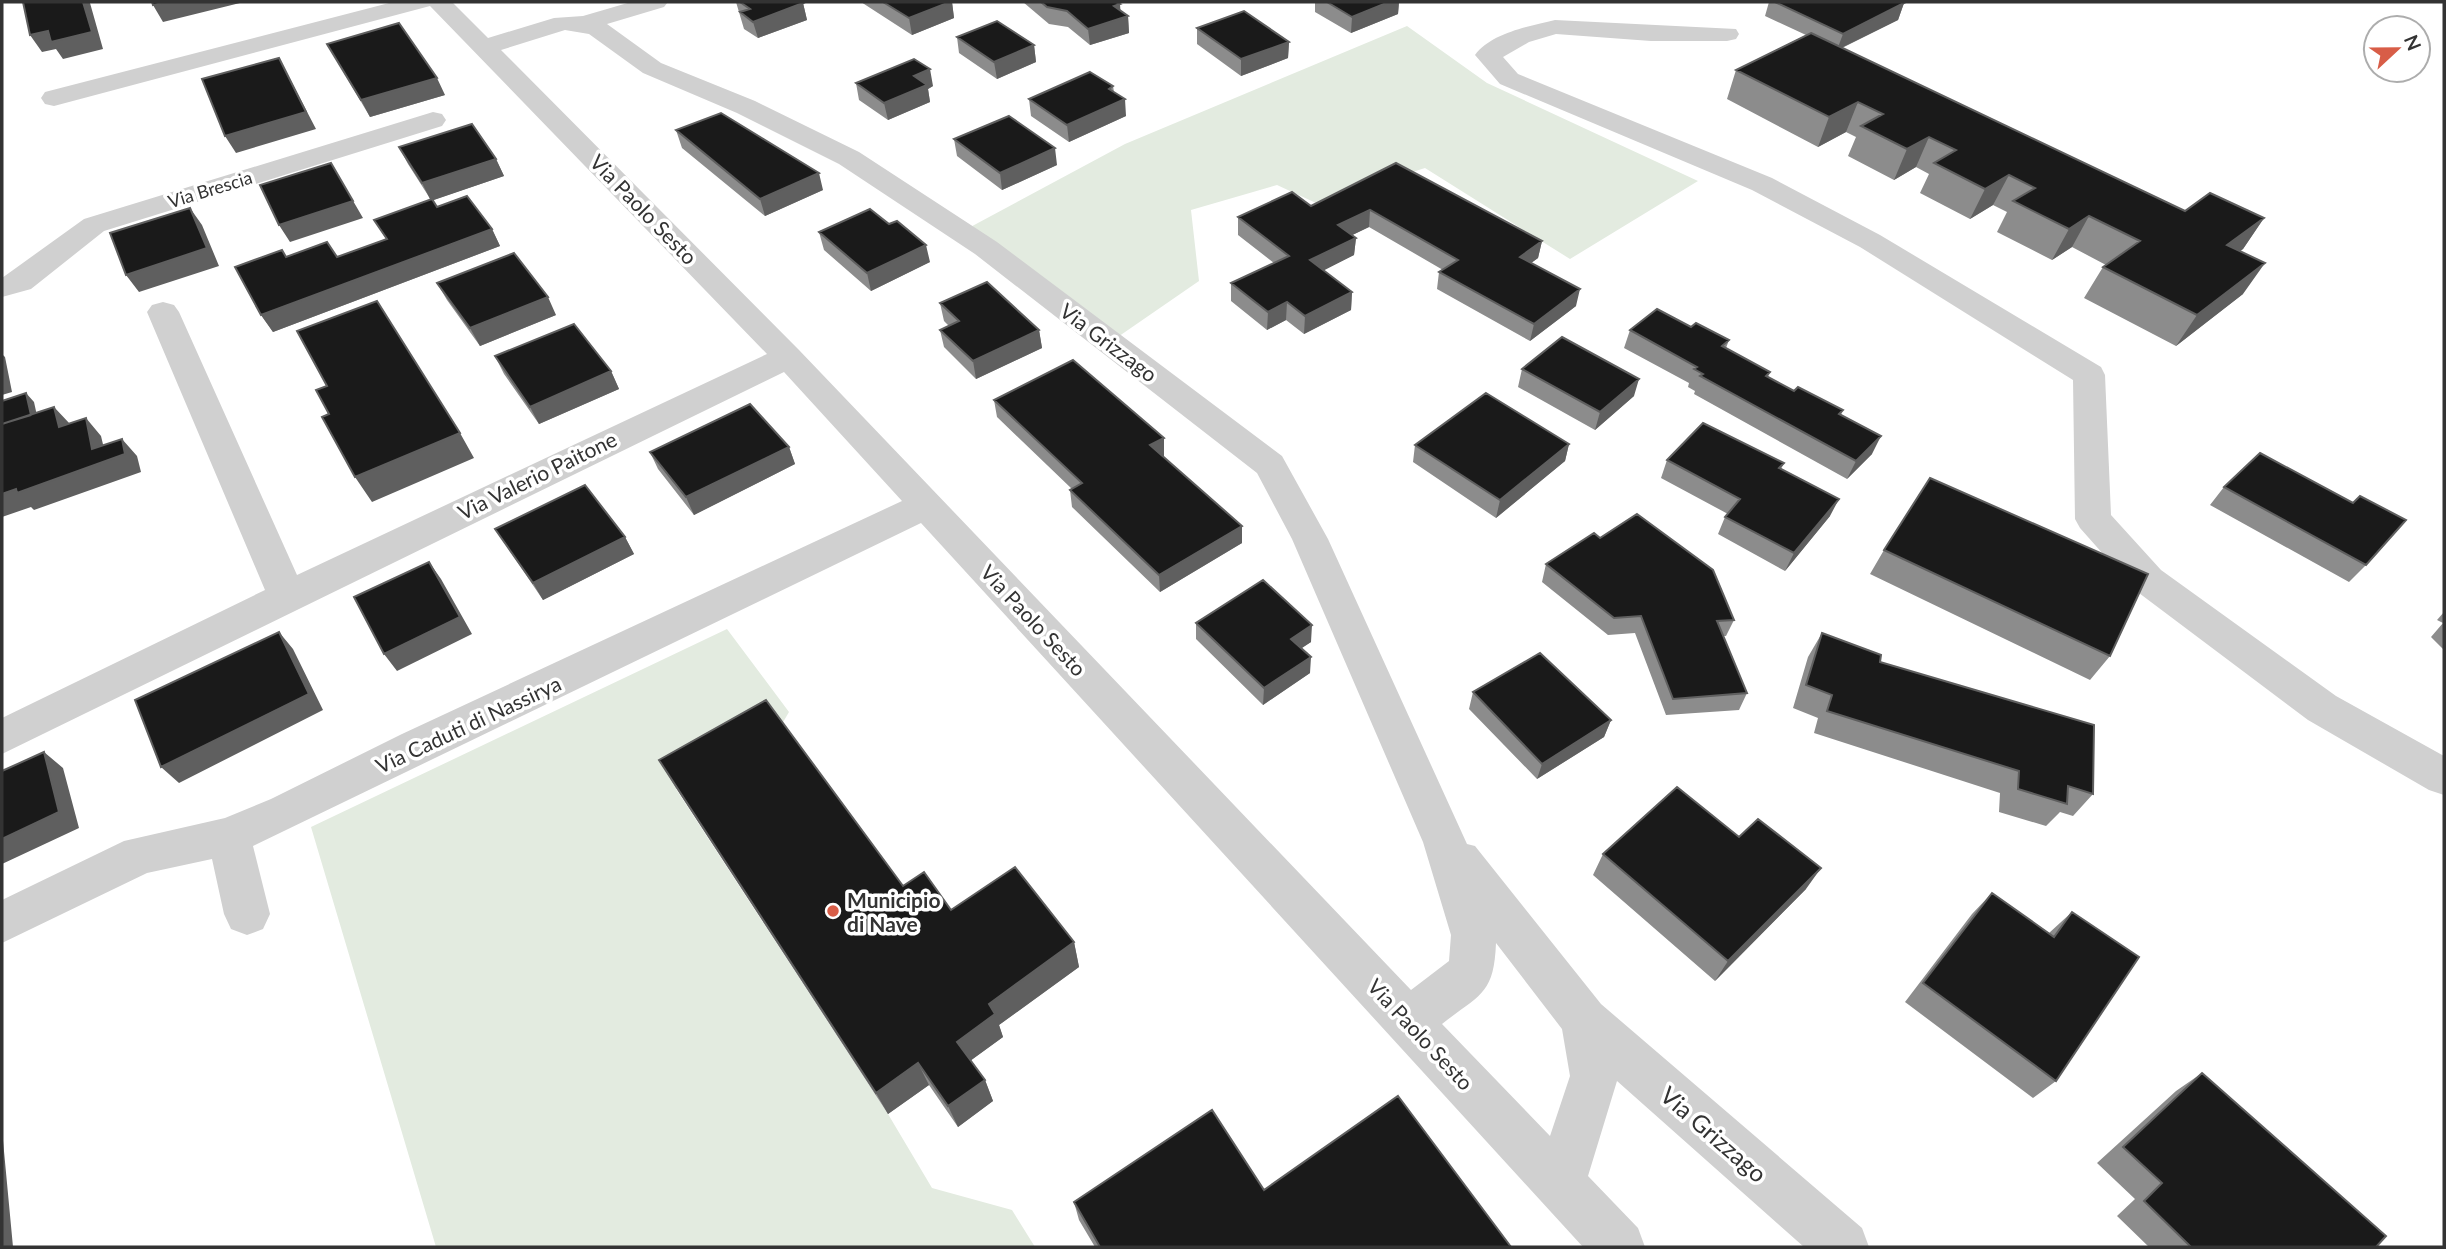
<svg xmlns="http://www.w3.org/2000/svg" width="2446" height="1249" font-family="Lato,sans-serif">
	<style>
		.green { fill: #e3ebe0 }
		.lines { fill: none; stroke-linecap: round; stroke-linejoin: round }
		.minor { fill: #d0d0d0; fill-rule: evenodd }
		.wall { fill: #8c8c8c }
		.shaded-wall { fill: #5f5f5f }
		.building { fill: #1a1a1a; stroke: #5f5f5f; stroke-width: 2 }
		.poi-dot { fill: #d85d47; stroke: #fff; stroke-width: 2.5 }
		.labels { text-anchor: middle; dominant-baseline: central; stroke-width: 7; stroke-linejoin: round; paint-order: stroke }
		.far-street-label { font-size: 18px; fill: #333; stroke: #fff }
		.street-label { font-size: 21px; fill: #333; stroke: #fff }
		.poi-label { font-size: 21px; font-weight: bold; fill: #333; stroke: #fff; text-anchor: start }
		.near-street-label { font-size: 24px; fill: #333; stroke: #fff }
	</style>
	<rect width="100%" height="100%" fill="#fff"/>
	<path class="green" d="M1407,26L1487,83L1698,181L1570,259L1425,168L1316,203L1277,185L1191,210L1199,281L1112,341L963,231L1125,144Z
		M727,629L789,712L779,729L676,789L888,1114L932,1188L1012,1210L1035,1247H436L311,827Z"/>
	<g class="lines">
		<path class="minor" d="M393,2H452L488,38L554,18L583,16L631,2H668L664,7L607,24L661,63L755,101L859,152L997,242L1282,456L1328,539L1467,844L1475,846L1601,1004L1862,1228L1869,1247H1804L1617,1081L1588,1176L1638,1228L1645,1247H1583L921,523L253,846L270,914L263,929L247,935L231,929L224,914L212,859L147,873L2,943V900L124,841L225,818L271,799L402,734L902,501L784,372L2,754V718L265,590L147,312L152,305L163,302L174,305L179,312L297,575L767,354L430,6L54,106L45,104L41,98L45,92ZM565,30L589,34L643,73L737,113L839,164L975,254L1257,473L1292,539L1423,842L1451,935L1449,961L1411,990L799,350L501,50ZM1496,943L1562,1029L1570,1076L1550,1136L1442,1024C1480,994 1494,995 1496,943Z
			M1555,20L1736,29L1739,34L1736,39L1727,41H1651L1556,34L1529,42L1503,57L1518,74L1772,178L1880,235L2101,367L2105,375L2111,515L2161,570L2336,696L2444,756V795L2429,790L2308,720L2135,590L2080,528L2075,519L2073,380L1860,247L1752,190L1500,84L1475,55C1491,33 1530,26 1555,20Z
			M433,112L442,114L446,120L442,126L104,231L31,289L2,297V278L84,219Z"/>
	</g>
	<path class="wall" d="M736,2H801L803,3L807,20L758,38L744,29Z
		M861,2H952L954,18L912,35Z
		M1023,2H1116L1120,10L1128,16L1129,33L1090,45L1068,27L1049,24Z
		M1315,2H1399L1398,14L1351,33L1315,12Z
		M1769,2H1901L1904,3L1898,20L1842,48L2185,211L2264,218L2243,249L2240,251L2243,294L2176,346L2084,298L2103,267L2106,265L2072,247L2052,260L1997,232L2007,212L1993,205L1970,219L1920,193L1929,174L1916,167L1894,180L1848,156L1856,137L1846,132L1818,147L1727,99L1736,70L1806,35L1765,16Z
		M1197,28L1289,42L1288,58L1241,76L1197,44Z
		M957,37L1034,45L1036,62L997,79L959,53Z
		M327,44L445,95L370,117Z
		M856,83L933,86L928,89L930,102L888,120L859,100Z
		M1113,86L1114,92L1126,116L1069,142L1031,116L1029,99Z
		M676,130L823,190L765,216L682,148Z
		M954,139L1057,165L1002,190L957,156Z
		M399,147L496,159L504,176L433,200L437,207L492,229L500,246L273,332L261,315L286,257H337L386,239L374,220L431,200L408,164Z
		M1396,163L1542,241L1538,258L1531,263L1576,306L1530,341L1437,289L1439,272L1443,270L1369,227L1352,235L1356,238L1354,255L1323,270L1352,292L1351,310L1304,334L1286,320L1267,330L1231,301V283L1274,263L1238,235V217L1311,206Z
		M819,232L930,262L871,291L824,250Z
		M437,283L556,315L480,346L447,300Z
		M940,303L1039,330L1042,348L976,379L944,347L940,330L949,326L944,321Z
		M1691,327L1729,340L1726,348L1770,372L1768,377L1794,391L1843,410L1841,415L1872,454L1847,479L1694,394L1695,391L1688,387L1689,383L1624,348L1630,330Z
		M495,356L611,371L619,389L539,424L504,374Z
		M1522,369L1634,396L1595,430L1518,387Z
		M994,400L1164,456H1163L1242,543L1160,592L1072,507L1070,490L1072,489L997,417Z
		M1569,444L1565,461L1496,518L1413,462L1415,445Z
		M789,447L795,464L694,515L658,469L650,452Z
		M1667,460L1784,463L1781,469L1830,516L1785,571L1718,534L1725,517L1728,514L1661,478Z
		M2224,487L2366,565L2349,582L2210,505Z
		M495,529L625,537L634,554L543,600Z
		M1600,538L1734,620L1726,636H1723L1747,693L1739,710L1666,715L1635,633L1608,635L1542,582L1546,564Z
		M1884,550L2110,656L2090,680L1870,574Z
		M2444,612V650L2431,637L2443,623L2437,620Z
		M1196,623L1311,642L1301,648L1310,673L1263,705L1196,639Z
		M1822,633L1880,662L2093,794L2073,816L2060,812L2046,826L1999,812L2000,793L1814,733L1818,718L1793,708L1808,657Z
		M1473,692L1611,720L1604,737L1537,779L1469,709Z
		M659,760L903,886L951,910L1074,942L1079,967L999,1025L1003,1037L971,1060L985,1080L993,1101L958,1127L929,1085L888,1114L676,788Z
		M1739,837L1806,889L1715,981L1593,875L1603,854Z
		M1992,893L2049,933L2072,912L2056,1081L2033,1098L1905,1002L1972,914Z
		M2202,1073L2376,1247H2149L2117,1216L2135,1199L2097,1163L2176,1091Z
		M1264,1190L1511,1247H1095L1079,1220L1074,1202Z"/>
	<path class="shaded-wall" d="M83,2H89L90,3L103,49L63,59L56,49L42,52L30,35Z
		M168,2H244L163,22L153,5Z
		M950,2H952L954,18L912,35L909,18Z
		M1389,2H1399L1398,14L1351,33L1352,17Z
		M803,3L807,20L758,38L753,22Z
		M1904,3L1898,20L1837,50L1843,34Z
		M1120,4L1121,19L1128,16L1129,33L1090,45L1088,29L1114,6Z
		M1289,42L1288,58L1241,76V59Z
		M1034,45L1036,62L997,79L994,62Z
		M279,58L316,129L236,153L225,136Z
		M930,69L933,86L928,89L930,102L888,120L884,103L914,76Z
		M437,78L445,95L370,117L361,100Z
		M1125,99L1126,116L1069,142L1067,125Z
		M1858,102L1846,132L1818,147L1829,117Z
		M1929,137L1916,167L1894,180L1907,149Z
		M1055,148L1057,165L1002,190L1000,173Z
		M496,159L504,176L431,201L422,183Z
		M331,163L363,218L290,242L279,225Z
		M819,173L823,190L765,216L760,199Z
		M2009,175L1993,205L1970,219L1985,189Z
		M190,208L202,225L219,266L139,292L126,275Z
		M1370,210L1369,227L1336,243L1338,225Z
		M2089,216L2072,247L2052,260L2069,229Z
		M2264,218L2243,249L2207,276L2227,245Z
		M492,229L500,246L273,332L261,315Z
		M1356,238L1354,255L1309,278L1310,260Z
		M1542,241L1538,258L1516,274L1520,257Z
		M926,245L930,262L871,291L867,273Z
		M2265,263L2243,294L2176,346L2197,315Z
		M1580,289L1576,306L1530,341L1534,324Z
		M1352,292L1351,310L1304,334L1305,316Z
		M548,297L556,315L480,346L470,328Z
		M1287,302L1286,320L1267,330L1268,312Z
		M1039,330L1042,348L976,379L973,361Z
		M2,354L5,357L12,392L2,395Z
		M611,371L619,389L539,424L530,407Z
		M1639,379L1634,396L1595,430L1600,412Z
		M26,393L34,402L41,434L2,448Z
		M54,407L70,424L59,427Z
		M86,418L101,436L107,461L122,439L137,456L141,472L34,510L31,507L2,517V494L92,449Z
		M460,433L474,458L372,502L355,477Z
		M1881,436L1872,454L1847,479L1856,461Z
		M1164,438V456L1151,462L1150,445Z
		M1569,444L1565,461L1496,518L1500,500Z
		M789,447L795,464L694,515L686,497Z
		M1839,499L1830,516L1785,571L1794,553Z
		M1242,526V543L1160,592L1159,575Z
		M625,537L634,554L543,600L533,583Z
		M429,562L441,579L472,634L397,671L384,654Z
		M1312,625L1311,642L1290,656L1291,639Z
		M279,632L293,649L323,710L179,783L161,767Z
		M1311,657L1310,673L1263,705L1264,688Z
		M1611,720L1604,737L1537,779L1542,764Z
		M44,752L63,768L79,828L2,864V839Z
		M1821,868L1806,889L1715,981L1728,961Z
		M1074,942L1079,967L999,1025L1003,1037L966,1064L957,1042L989,1004Z
		M918,1063L929,1085L888,1114L876,1093Z
		M985,1080L993,1101L958,1127L948,1106Z
		M2,1130L13,1247H2Z"/>
	<path class="building" d="M23,2H83L92,32L51,42L48,31L30,35Z
		M152,2H168L153,5Z
		M740,2H801L803,3L753,22L740,12L750,9Z
		M883,2H950L909,18Z
		M1041,2H1116L1120,4L1114,6L1128,16L1088,29L1067,11L1047,7Z
		M1327,2H1389L1352,17Z
		M1775,2H1901L1904,3L1843,34Z
		M1244,11L1289,42L1241,59L1197,28Z
		M997,21L1034,45L994,62L957,37Z
		M399,23L437,78L361,100L327,44Z
		M1811,33L2185,211L2210,193L2264,218L2227,245L2265,263L2197,315L2103,267L2140,241L2089,216L2069,229L2013,201L2035,188L2009,175L1985,189L1934,163L1956,150L1929,137L1907,149L1861,126L1883,114L1858,102L1829,117L1736,70Z
		M279,58L306,112L225,136L202,79Z
		M914,59L930,69L914,76L927,85L884,103L856,83Z
		M1090,72L1113,86L1109,89L1125,99L1067,125L1029,99Z
		M721,113L819,173L760,199L676,130Z
		M1009,116L1055,148L1000,173L954,139Z
		M472,124L496,159L422,183L399,147Z
		M331,163L353,201L279,225L260,185Z
		M1396,163L1542,241L1520,257L1580,289L1534,324L1439,272L1458,260L1370,210L1338,225L1356,238L1310,260L1352,292L1305,316L1287,302L1268,312L1231,283L1289,256L1238,217L1292,192L1311,206Z
		M467,196L492,229L261,315L235,267L282,250L286,257L327,242L337,257L387,239L374,220L432,199L437,207Z
		M190,208L207,248L126,275L110,233Z
		M870,209L889,224L897,221L926,245L867,273L819,232Z
		M514,253L548,297L470,328L437,283Z
		M987,282L1039,330L973,361L940,330L959,321L940,303Z
		M377,301L460,433L355,477L322,417L329,414L316,390L327,386L297,331Z
		M1657,309L1691,327L1696,323L1729,340L1722,346L1770,372L1766,376L1794,391L1798,387L1843,410L1839,414L1881,436L1856,461L1700,376L1703,374L1694,369L1697,367L1630,330Z
		M574,324L611,371L530,407L495,356Z
		M1562,337L1639,379L1600,412L1522,369Z
		M1073,360L1164,438L1150,445L1242,526L1159,575L1070,490L1082,483L994,400Z
		M26,393L31,415L2,424V401Z
		M1486,393L1569,444L1500,500L1415,445Z
		M750,404L789,447L686,497L650,452Z
		M54,407L59,427L86,418L92,449L122,439L125,454L17,493L16,489L2,494V424Z
		M1703,423L1784,463L1779,468L1839,499L1794,553L1725,517L1740,499L1667,460Z
		M2260,453L2353,503L2360,496L2406,520L2366,565L2224,487Z
		M1930,478L2148,574L2110,656L1884,550Z
		M585,485L625,537L533,583L495,529Z
		M1637,514L1713,570L1734,620L1717,621L1747,693L1673,699L1641,616L1614,618L1546,564L1594,533L1600,538Z
		M429,562L460,617L384,654L354,597Z
		M1263,580L1312,625L1291,639L1311,657L1264,688L1196,623Z
		M279,632L309,694L161,767L135,700Z
		M1822,633L1881,655L1880,662L2094,725L2093,794L2068,786L2067,804L2018,789L2019,771L1827,711L1832,695L1806,685Z
		M1540,653L1611,720L1542,764L1473,692Z
		M766,700L903,886L924,872L951,910L1015,867L1074,942L989,1004L995,1014L957,1042L985,1080L948,1106L918,1063L876,1093L659,760Z
		M44,752L59,812L2,839V771Z
		M1677,787L1739,837L1758,819L1821,868L1728,961L1603,854Z
		M1992,893L2054,937L2072,912L2139,957L2056,1081L1923,983Z
		M2202,1073L2386,1236L2376,1247H2191L2144,1201L2162,1183L2123,1147Z
		M1398,1096L1511,1247H1100L1074,1202L1212,1110L1264,1190Z"/>
	<circle class="poi-dot" cx="833" cy="911" r="7"/>
	<g class="labels">
		<g class="far-street-label">
			<text transform="translate(210 189) rotate(-17)">Via Brescia</text>
		</g>
		<g class="street-label">
			<text transform="translate(644 209) rotate(46)">Via Paolo Sesto</text>
			<text transform="translate(1109 342) rotate(37)">Via Grizzago</text>
			<text transform="translate(537 475) rotate(-26)">Via Valerio Paitone</text>
			<text transform="translate(1034 620) rotate(47)">Via Paolo Sesto</text>
			<text transform="translate(468 724) rotate(-25)">Via Caduti di Nassirya</text>
			<text transform="translate(1421 1034) rotate(47)">Via Paolo Sesto</text>
		</g>
		<g class="poi-label">
			<text x="847" y="899">Municipio<tspan x="847" dy="24">di Nave</tspan></text>
		</g>
		<g class="near-street-label">
			<text transform="translate(1714 1134) rotate(41)">Via Grizzago</text>
		</g>
	</g>
	<rect width="2446" height="1249" fill="none" stroke="#333333" stroke-width="7"/>
	<g transform="translate(2397 49) rotate(68)"><circle r="33" fill="#ffffff" stroke="#adadad" stroke-width="2"/>
	<path d="M0-5L12 26L0 18L-12 26Z" fill="#d85d47"/>
	<text y="-10" font-size="19" font-weight="bold" text-anchor="middle" fill="#333333">N</text>
	</g>
</svg>
